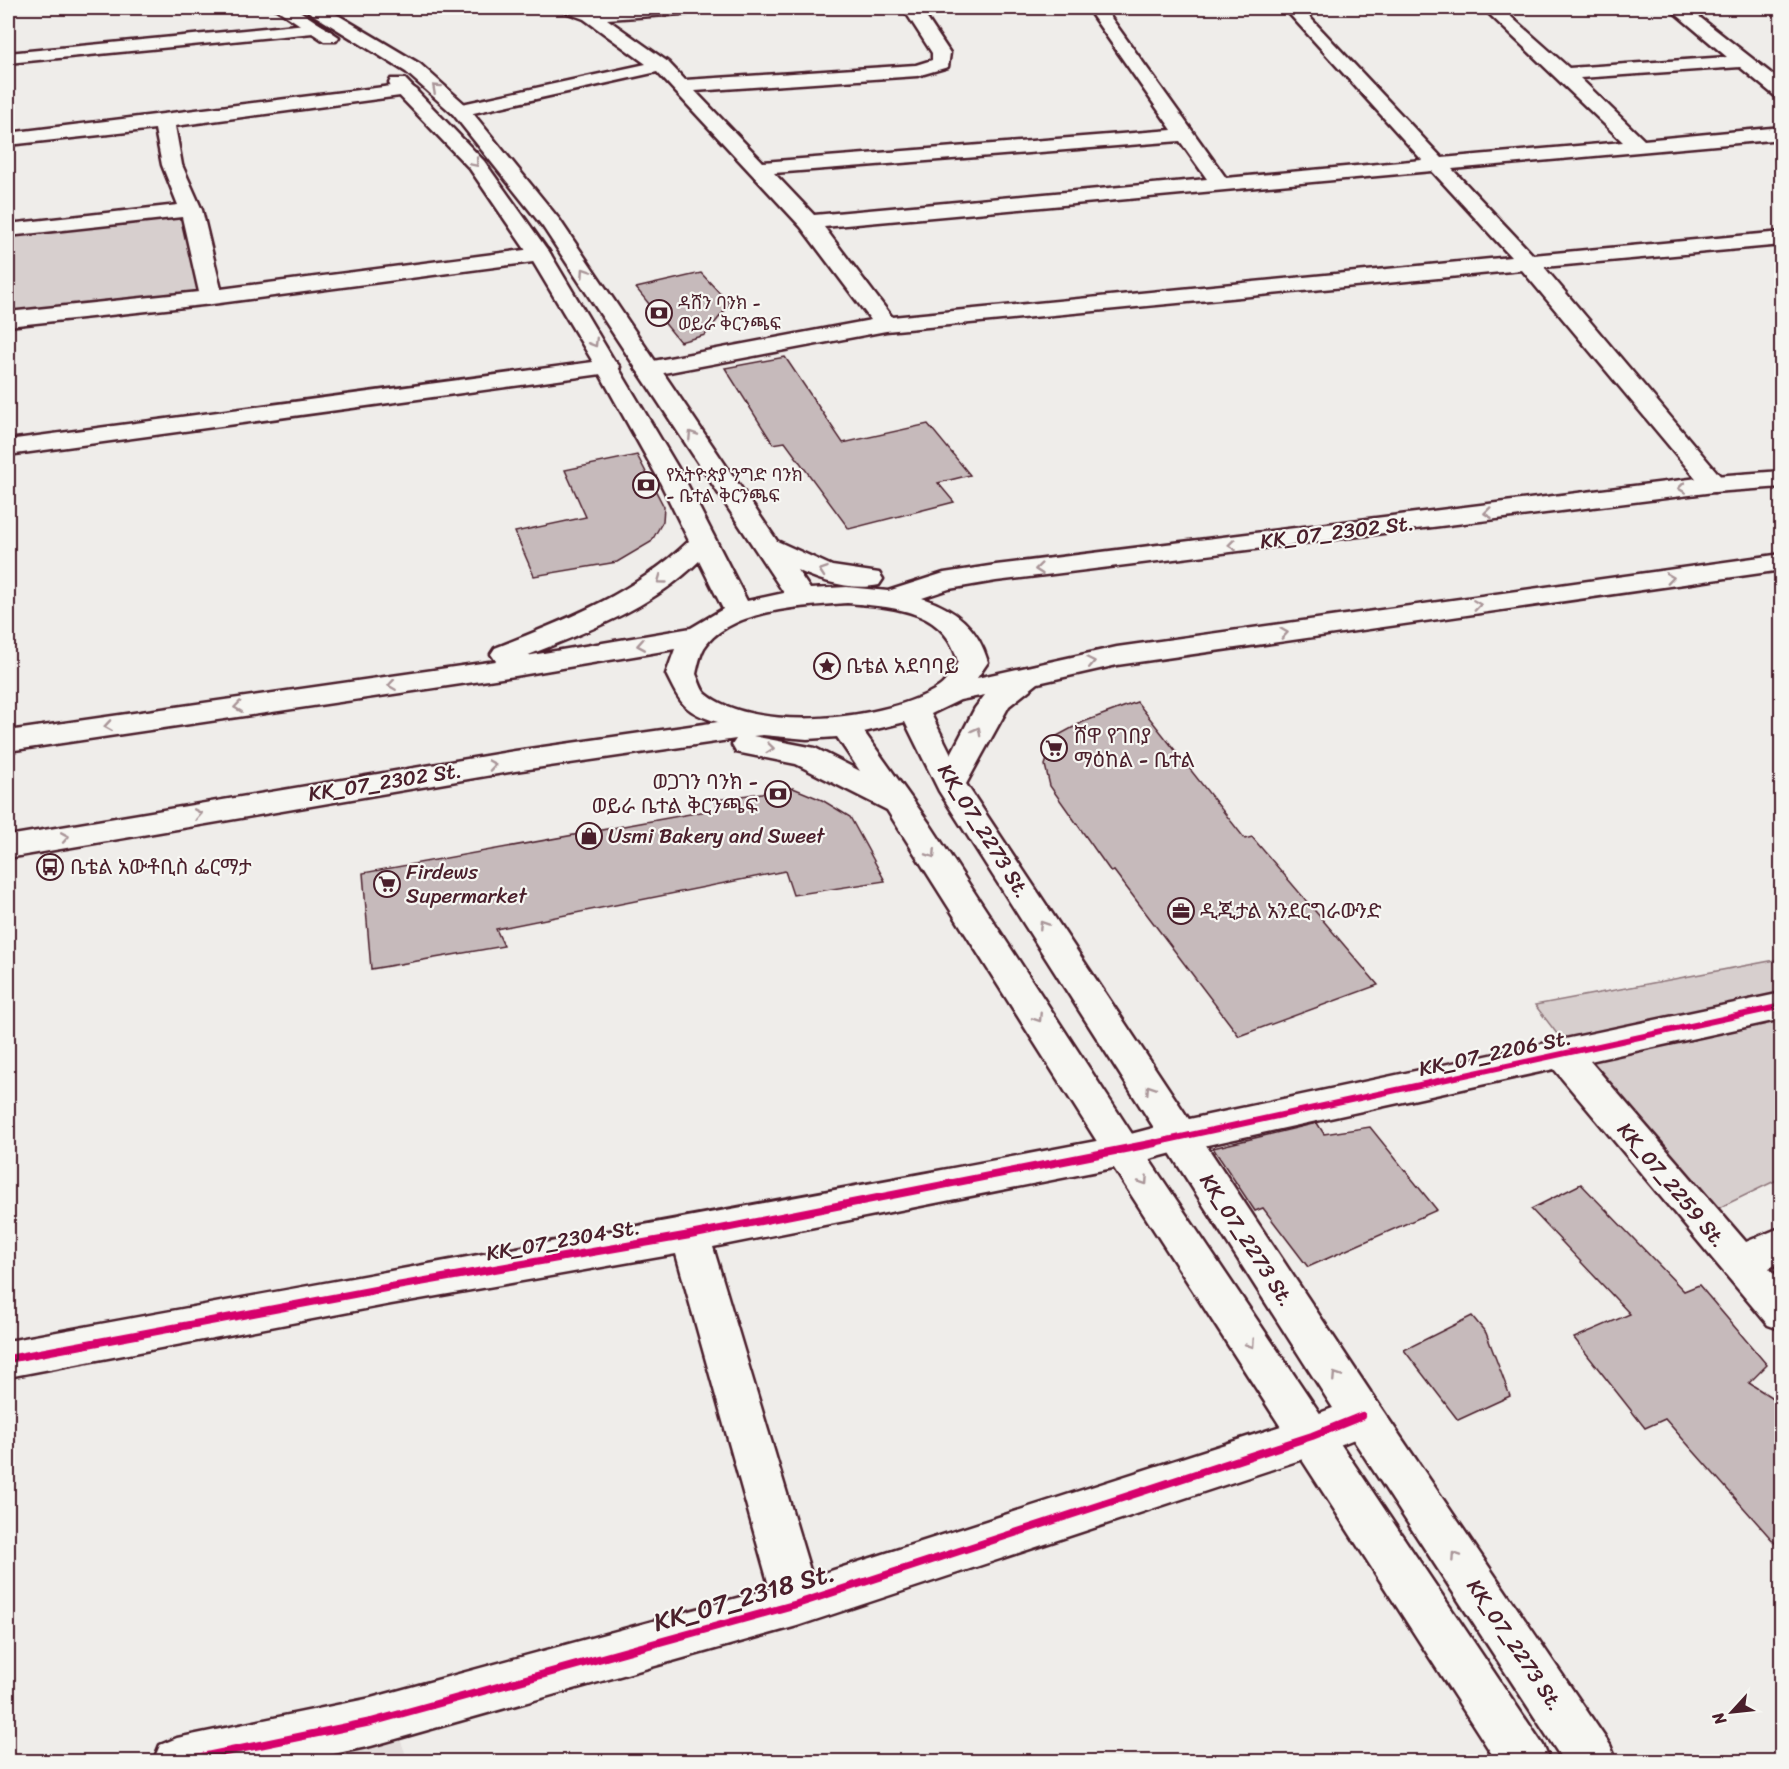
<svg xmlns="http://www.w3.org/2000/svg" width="1789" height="1769" font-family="Sriracha,'Noto Sans Ethiopic',sans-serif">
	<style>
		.built { fill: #e3dedc }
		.green { fill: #d7cfce; stroke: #90777c; stroke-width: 1.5 }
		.building { fill: #c6babb; stroke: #4a1f2b; stroke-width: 1.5 }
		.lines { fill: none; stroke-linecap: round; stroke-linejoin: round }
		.minor-casing { stroke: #4a1f2b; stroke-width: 5 }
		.major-casing { stroke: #4a1f2b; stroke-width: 5 }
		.minor { fill: #f6f6f2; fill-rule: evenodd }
		.major { fill: #f6f6f2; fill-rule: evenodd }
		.cycleway-far1-casing { stroke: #f6f6f2; stroke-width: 10 }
		.cycleway-casing { stroke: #f6f6f2; stroke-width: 11 }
		.cycleway-far1 { stroke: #d6006c; stroke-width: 6 }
		.cycleway { stroke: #d6006c; stroke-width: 8 }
		.oneway { stroke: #a99598 }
		.labels { text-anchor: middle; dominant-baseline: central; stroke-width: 4.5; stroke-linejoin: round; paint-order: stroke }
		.far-poi-label { font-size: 18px; fill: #4a1f2b; stroke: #f6f6f2; text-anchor: start }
		.street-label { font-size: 21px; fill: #4a1f2b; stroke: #f6f6f2 }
		.poi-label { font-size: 21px; fill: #4a1f2b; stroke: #f6f6f2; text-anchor: start }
		.near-street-label { font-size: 26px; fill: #4a1f2b; stroke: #f6f6f2 }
	</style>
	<rect width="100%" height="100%" fill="#efedea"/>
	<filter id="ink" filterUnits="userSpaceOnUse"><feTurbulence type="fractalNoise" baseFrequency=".0167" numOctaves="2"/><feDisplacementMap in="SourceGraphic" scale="12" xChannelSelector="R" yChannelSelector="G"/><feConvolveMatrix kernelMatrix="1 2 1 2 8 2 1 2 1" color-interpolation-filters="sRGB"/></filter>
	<g filter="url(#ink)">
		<path class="built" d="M394,1722L408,1761L256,1762Z"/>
		<path class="green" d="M191,210L212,297L8,319V230Z
			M1781,959V1178L1698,1218L1535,1005Z"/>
		<path class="building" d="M701,273L730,304L705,335L680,342L636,288Z
			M785,357L843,443L928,424L970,475L938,483L954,502L849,529L785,442L773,444L725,368Z
			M637,455L664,507L663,521L651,542L617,562L534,576L515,532L586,517L565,470Z
			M1137,702L1245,839L1252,837L1378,985L1239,1036L1114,871L1111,872L1050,786L1045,765L1055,737L1083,722Z
			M793,788L822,800L850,817L885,881L793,895L785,871L496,929L504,946L371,969L363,873L718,809L715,800Z
			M1317,1123L1324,1134L1370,1127L1437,1210L1308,1267L1263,1208L1255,1211L1213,1148Z
			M1581,1184L1684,1291L1699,1285L1767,1365L1749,1383L1782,1404V1551L1665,1419L1645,1428L1574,1338L1630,1314L1531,1209Z
			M1472,1316L1486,1333L1510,1396L1458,1420L1404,1350Z"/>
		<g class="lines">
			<defs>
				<path id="minor" d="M562,8H705L703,12L697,13L607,19L668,62L685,80L916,65L932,60V53L903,8H920L950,53L948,67L917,76L695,91L763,162L1172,130L1087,8H1104L1226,178L1422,160L1284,8H1301L1442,158L1623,142L1483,8H1501L1569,68L1727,57L1669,8H1688L1782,82V98L1775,96L1740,67L1580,78L1644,140L1782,127V139L1452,169L1533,255L1782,232V245L1544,267L1727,484L1723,489L1714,492L1705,489L1522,270L886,331L648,376L640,374L636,369L640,364L648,362L871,320L801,227L657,72L460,116L453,114L450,110L453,106L646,64L584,19L565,12ZM1180,141L1207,179L814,215L774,173ZM1432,171L1511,257L892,317L824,227Z
					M317,23L326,28L323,32L8,63V53Z
					M408,84L417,90L415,94L175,126L182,165L202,210L221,289L540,248L548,250L551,255L548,260L212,304L8,326V312L199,292L182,217L8,236V224L178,205L162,165L155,129L8,145V133Z
					M608,360L616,362L620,367L616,372L8,455V440Z
					M1782,993V1019L1590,1061L1746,1242L1782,1227V1262L1769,1268L1782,1283V1330L1768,1325L1554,1069L1180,1151L1123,1166L713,1247L812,1577L1309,1417L1362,1397L1377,1402L1383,1416L1377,1430L1312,1456L797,1626L371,1746L296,1762H153L160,1745L177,1738L371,1698L770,1589L676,1254L391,1304L8,1377V1341C380,1272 752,1207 1123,1136L1180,1121Z"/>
				<path id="major" d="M275,8H295L339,37L336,41H324Z
					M307,8H326L420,64L467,106L559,219L777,541L832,566L879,573L883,579L879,585C853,591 820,581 797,570L810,589L847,587L888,591L944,573L996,565L1714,476L1782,471V487L1714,492L996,581L949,589L922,598C955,609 978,627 988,662L977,678L1117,647L1782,554V570L1117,665L1038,683L1009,706L966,784L1377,1402L1610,1745L1617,1762H1564L1347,1430L939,791L905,722L864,732L929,823L1136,1140L1543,1745L1550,1762H1497L1110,1162L887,810L796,764L736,752L732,745L736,739L515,771L8,858V836L515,751L718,722C684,712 681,704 666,674L675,649L515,676L8,751V731L496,661L491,654L495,648C565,620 634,594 689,541L658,478L596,367L529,255L470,169L391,87L389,83L391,79H405L484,161L551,255L684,478L747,601L784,593L543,227L453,114L406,72L309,12ZM699,561L723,609L691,628L526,656C586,632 652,608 699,561ZM847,603C892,607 946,609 958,662C953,669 947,682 939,687C890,720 754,734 706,694C701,690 699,680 696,674C698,665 700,655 704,648C729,609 806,606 847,603ZM985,695L975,708L951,754L931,714L960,700ZM763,735L807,739L837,737L860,771L815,748L753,736Z"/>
			</defs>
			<use href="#minor" class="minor-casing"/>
			<use href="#major" class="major-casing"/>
			<use href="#minor" class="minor"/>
			<use href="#major" class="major"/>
			<defs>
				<path id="cycleway-far1" d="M1149,1144L1782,1006"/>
				<path id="cycleway" d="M8,1359L391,1287L690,1235L1155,1143
					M177,1762L371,1722L797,1604L1312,1436L1362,1416"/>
			</defs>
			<use href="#cycleway-far1" class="cycleway-far1-casing"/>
			<use href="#cycleway" class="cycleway-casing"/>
			<use href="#cycleway-far1" class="cycleway-far1"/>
			<use href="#cycleway" class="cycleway"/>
		</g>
		<defs><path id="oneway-chevron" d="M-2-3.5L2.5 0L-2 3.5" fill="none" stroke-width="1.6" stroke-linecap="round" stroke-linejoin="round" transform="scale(1.5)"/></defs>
		<g class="oneway">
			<use href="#oneway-chevron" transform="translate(436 88) rotate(-138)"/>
			<use href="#oneway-chevron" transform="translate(475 163) rotate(50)"/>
			<use href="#oneway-chevron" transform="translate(585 272) rotate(-124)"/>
			<use href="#oneway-chevron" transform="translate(594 343) rotate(58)"/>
			<use href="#oneway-chevron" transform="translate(692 435) rotate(-123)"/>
			<use href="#oneway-chevron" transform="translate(1682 488) rotate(173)"/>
			<use href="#oneway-chevron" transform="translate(1488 513) rotate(173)"/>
			<use href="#oneway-chevron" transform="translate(1232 545) rotate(173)"/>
			<use href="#oneway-chevron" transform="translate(1039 569) rotate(174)"/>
			<use href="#oneway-chevron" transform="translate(823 571) rotate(-161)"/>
			<use href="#oneway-chevron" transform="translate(1670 578) rotate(-8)"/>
			<use href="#oneway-chevron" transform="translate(661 580) rotate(144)"/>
			<use href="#oneway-chevron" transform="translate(1477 605) rotate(-8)"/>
			<use href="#oneway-chevron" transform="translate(1284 633) rotate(-8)"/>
			<use href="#oneway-chevron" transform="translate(641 645) rotate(170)"/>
			<use href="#oneway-chevron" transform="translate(1091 662) rotate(-12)"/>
			<use href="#oneway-chevron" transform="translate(392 685) rotate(172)"/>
			<use href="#oneway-chevron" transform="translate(238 707) rotate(172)"/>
			<use href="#oneway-chevron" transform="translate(108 726) rotate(171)"/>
			<use href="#oneway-chevron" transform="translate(977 731) rotate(-61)"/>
			<use href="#oneway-chevron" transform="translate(770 748) rotate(6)"/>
			<use href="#oneway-chevron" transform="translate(492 765) rotate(-9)"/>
			<use href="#oneway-chevron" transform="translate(198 814) rotate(-10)"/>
			<use href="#oneway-chevron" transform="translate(65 837) rotate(-10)"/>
			<use href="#oneway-chevron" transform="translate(932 854) rotate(57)"/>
			<use href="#oneway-chevron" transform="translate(1043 925) rotate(-123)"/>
			<use href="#oneway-chevron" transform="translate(1038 1018) rotate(57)"/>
			<use href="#oneway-chevron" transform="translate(1150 1089) rotate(-123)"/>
			<use href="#oneway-chevron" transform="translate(1144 1181) rotate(56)"/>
			<use href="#oneway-chevron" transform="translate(1251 1344) rotate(56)"/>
			<use href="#oneway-chevron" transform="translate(1336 1376) rotate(-123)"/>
			<use href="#oneway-chevron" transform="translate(1455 1556) rotate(-124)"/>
		</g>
	</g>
	<defs>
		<symbol id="bank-ring" viewBox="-11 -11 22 22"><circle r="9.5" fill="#f6f6f2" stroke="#4a1f2b" stroke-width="1.5"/><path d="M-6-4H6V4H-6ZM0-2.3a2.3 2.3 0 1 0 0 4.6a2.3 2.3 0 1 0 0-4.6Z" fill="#4a1f2b"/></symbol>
		<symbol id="sight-ring" viewBox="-11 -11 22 22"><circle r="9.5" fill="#f6f6f2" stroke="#4a1f2b" stroke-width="1.5"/><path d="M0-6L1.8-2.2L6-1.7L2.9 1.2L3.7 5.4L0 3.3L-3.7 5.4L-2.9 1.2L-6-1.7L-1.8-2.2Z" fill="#4a1f2b"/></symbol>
		<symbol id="supermarket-ring" viewBox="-11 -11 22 22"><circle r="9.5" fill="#f6f6f2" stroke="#4a1f2b" stroke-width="1.5"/><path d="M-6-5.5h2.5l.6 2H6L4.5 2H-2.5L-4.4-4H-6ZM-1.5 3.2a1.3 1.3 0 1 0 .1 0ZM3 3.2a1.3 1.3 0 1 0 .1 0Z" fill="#4a1f2b"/></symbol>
		<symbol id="shop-ring" viewBox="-11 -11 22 22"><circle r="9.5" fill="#f6f6f2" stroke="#4a1f2b" stroke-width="1.5"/><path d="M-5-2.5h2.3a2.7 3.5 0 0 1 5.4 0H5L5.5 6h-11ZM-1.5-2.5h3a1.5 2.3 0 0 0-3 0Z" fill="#4a1f2b"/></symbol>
		<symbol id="bus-ring" viewBox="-11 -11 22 22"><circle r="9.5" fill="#f6f6f2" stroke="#4a1f2b" stroke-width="1.5"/><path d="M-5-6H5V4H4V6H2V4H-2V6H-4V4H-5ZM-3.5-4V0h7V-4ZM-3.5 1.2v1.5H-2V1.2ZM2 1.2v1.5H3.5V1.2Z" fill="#4a1f2b"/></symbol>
		<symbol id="office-ring" viewBox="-11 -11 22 22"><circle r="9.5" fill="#f6f6f2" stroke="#4a1f2b" stroke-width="1.5"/><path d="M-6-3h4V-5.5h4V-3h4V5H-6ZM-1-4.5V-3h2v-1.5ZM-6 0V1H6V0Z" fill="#4a1f2b"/></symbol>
	</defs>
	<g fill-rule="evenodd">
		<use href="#bank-ring" x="644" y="298" width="30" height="30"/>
		<use href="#bank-ring" x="631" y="470" width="30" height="30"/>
		<use href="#sight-ring" x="812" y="651" width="30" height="30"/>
		<use href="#supermarket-ring" x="1039" y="733" width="30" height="30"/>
		<use href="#bank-ring" x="763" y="779" width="30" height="30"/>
		<use href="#shop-ring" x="574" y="821" width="30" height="30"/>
		<use href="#bus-ring" x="35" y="852" width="30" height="30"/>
		<use href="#supermarket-ring" x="372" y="869" width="30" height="30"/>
		<use href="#office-ring" x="1166" y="896" width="30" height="30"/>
	</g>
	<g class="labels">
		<g class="far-poi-label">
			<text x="678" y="303">ዳሸን ባንክ -<tspan x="678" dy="21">ወይራ ቅርንጫፍ</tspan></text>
			<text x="666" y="475">የኢትዮጵያ ንግድ ባንክ<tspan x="666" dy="21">- ቤተል ቅርንጫፍ</tspan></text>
		</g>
		<g class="street-label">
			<text transform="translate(1337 532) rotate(-7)">KK_07_2302 St.</text>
			<text transform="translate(385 782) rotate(-9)">KK_07_2302 St.</text>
			<text transform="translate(984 831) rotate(58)">KK_07_2273 St.</text>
			<text transform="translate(1495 1053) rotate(-12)">KK_07_2206 St.</text>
			<text transform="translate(1672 1185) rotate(50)">KK_07_2259 St.</text>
			<text transform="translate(563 1240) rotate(-10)">KK_07_2304 St.</text>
			<text transform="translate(1247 1240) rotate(57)">KK_07_2273 St.</text>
			<text transform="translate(1515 1645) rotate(56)">KK_07_2273 St.</text>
		</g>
		<g class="poi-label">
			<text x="846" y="666">ቤቴል አደባባይ</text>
			<text x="1074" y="736">ሸዋ የገበያ<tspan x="1074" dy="24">ማዕከል - ቤተል</tspan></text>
			<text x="758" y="782" text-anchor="end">ወጋገን ባንክ -<tspan x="758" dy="24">ወይራ ቤተል ቅርንጫፍ</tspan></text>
			<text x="608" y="836">Usmi Bakery and Sweet</text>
			<text x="70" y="867">ቤቴል አውቶቢስ ፌርማታ</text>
			<text x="406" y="872">Firdews<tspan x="406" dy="24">Supermarket</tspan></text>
			<text x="1200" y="911">ዲጂታል አንደርግራውንድ</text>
		</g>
		<g class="near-street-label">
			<text transform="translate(744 1597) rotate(-16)">KK_07_2318 St.</text>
		</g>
	</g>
	<rect width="1789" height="1769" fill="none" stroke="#f6f6f2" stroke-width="30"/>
	<rect x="15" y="15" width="1759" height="1739" fill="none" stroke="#4a1f2b" stroke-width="2" filter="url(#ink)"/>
	<g transform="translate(1732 1712) rotate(243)" stroke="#f6f6f2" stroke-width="4.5" paint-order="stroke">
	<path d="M0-4.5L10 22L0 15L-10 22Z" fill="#4a1f2b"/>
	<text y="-9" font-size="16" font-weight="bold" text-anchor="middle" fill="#4a1f2b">N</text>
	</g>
</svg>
